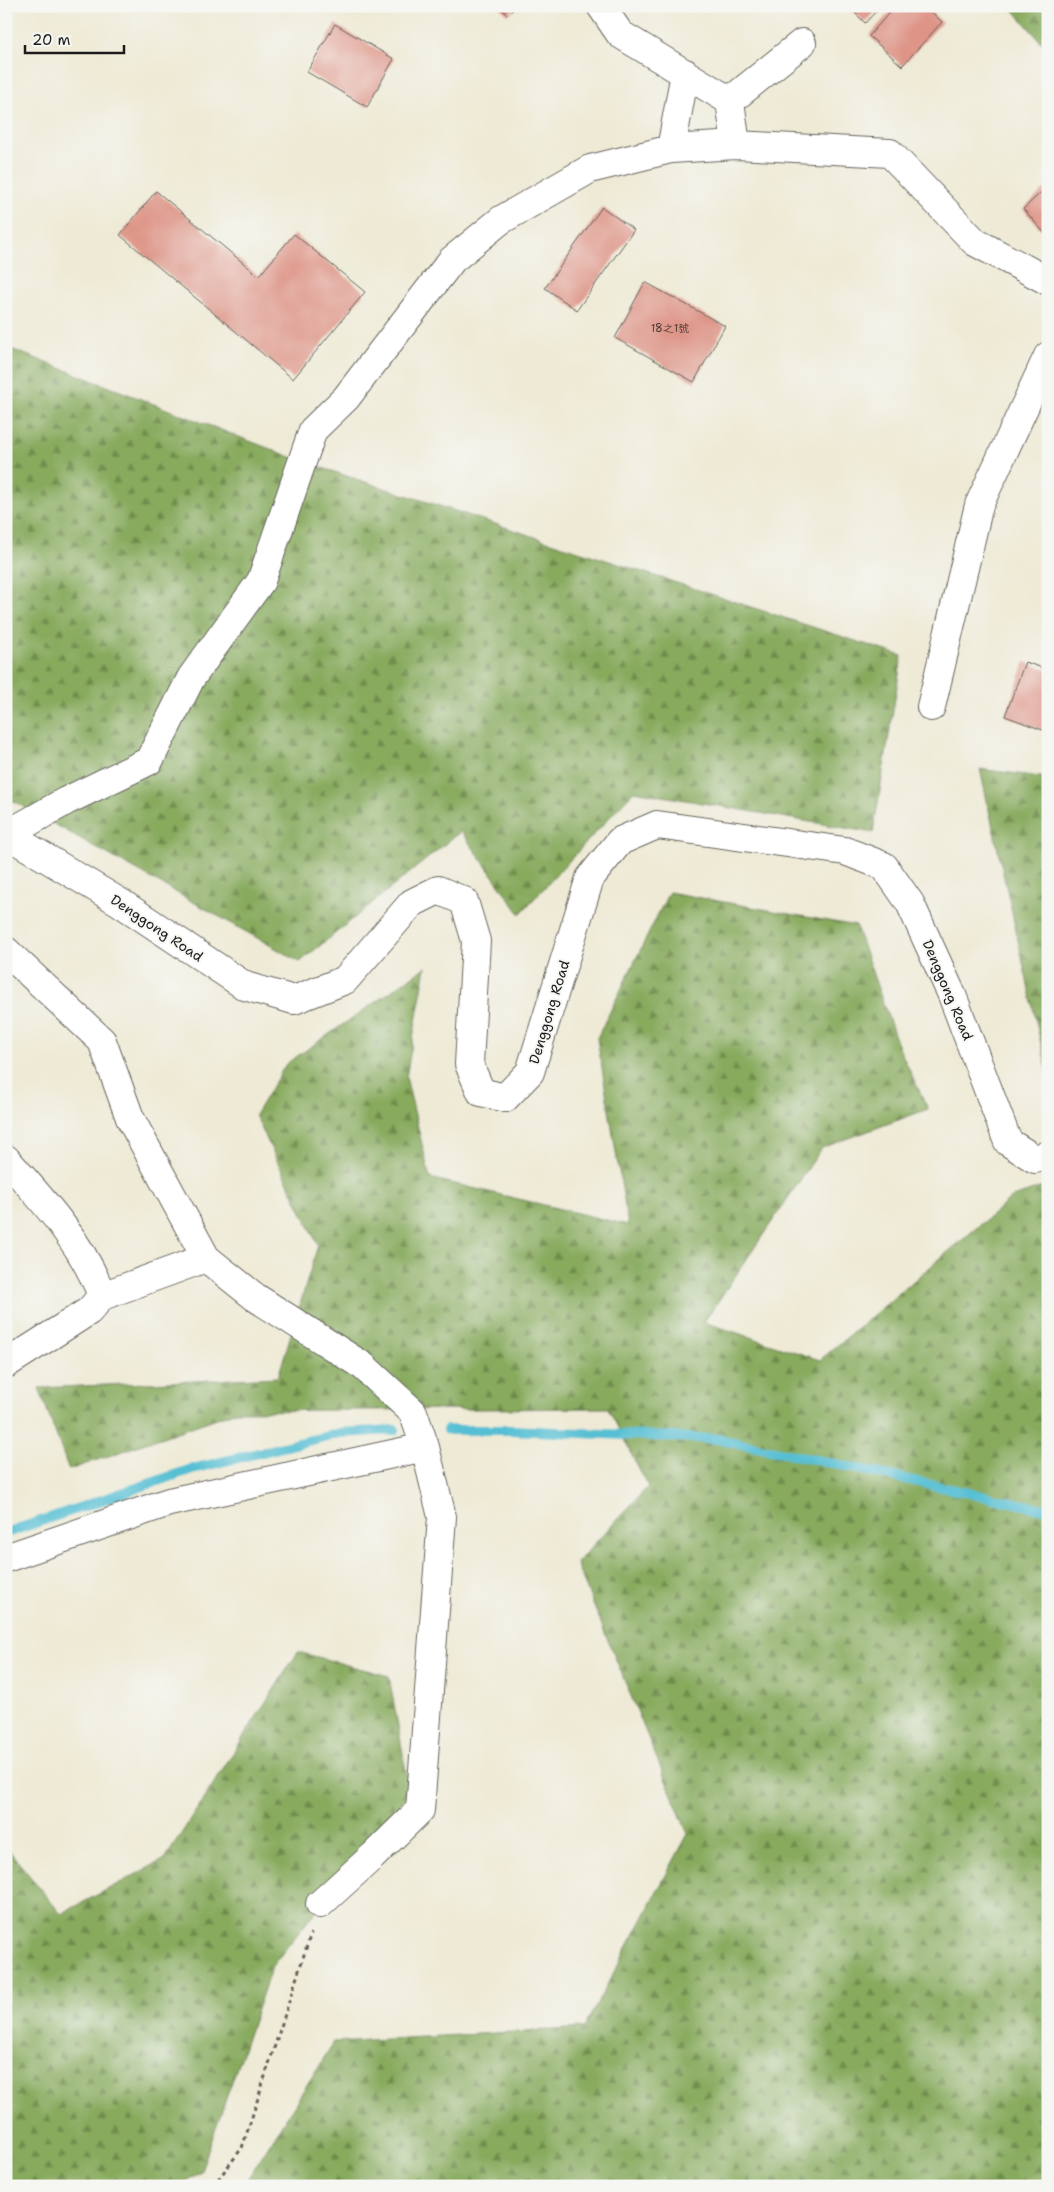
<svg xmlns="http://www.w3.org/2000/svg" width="1054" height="2192" font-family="'Shantell Sans','LXGW WenKai TC',sans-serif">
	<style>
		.forest { fill: url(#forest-firs); stroke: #52633c }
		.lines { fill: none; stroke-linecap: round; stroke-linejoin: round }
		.stream { stroke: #57bfd4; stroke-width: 10 }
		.building { fill: #de9588 }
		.minor-casing { stroke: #66645d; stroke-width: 30 }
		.path { stroke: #66645d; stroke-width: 3; stroke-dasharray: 4 4; stroke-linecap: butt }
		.minor { stroke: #fff; stroke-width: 28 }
		.labels { text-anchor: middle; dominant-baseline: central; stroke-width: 4; stroke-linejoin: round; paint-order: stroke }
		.number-label { font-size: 11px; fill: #4c3a37 }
		.street-label { font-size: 14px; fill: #1c1c1c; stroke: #f6f6f2 }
	</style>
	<defs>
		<pattern id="forest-firs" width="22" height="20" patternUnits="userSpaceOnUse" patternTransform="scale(1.25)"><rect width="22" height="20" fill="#87aa5d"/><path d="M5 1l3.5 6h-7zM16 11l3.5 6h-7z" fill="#6e8a4c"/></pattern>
	</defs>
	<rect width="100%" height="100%" fill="#f6f6f2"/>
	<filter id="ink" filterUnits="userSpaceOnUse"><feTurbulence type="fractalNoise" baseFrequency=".02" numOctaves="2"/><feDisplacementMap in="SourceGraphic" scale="10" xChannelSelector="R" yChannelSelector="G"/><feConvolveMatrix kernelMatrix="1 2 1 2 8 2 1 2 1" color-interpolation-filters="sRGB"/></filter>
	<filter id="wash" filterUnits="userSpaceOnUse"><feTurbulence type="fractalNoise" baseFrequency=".0096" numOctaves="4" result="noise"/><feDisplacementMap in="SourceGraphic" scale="20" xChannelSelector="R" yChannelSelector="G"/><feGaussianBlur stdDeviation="1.12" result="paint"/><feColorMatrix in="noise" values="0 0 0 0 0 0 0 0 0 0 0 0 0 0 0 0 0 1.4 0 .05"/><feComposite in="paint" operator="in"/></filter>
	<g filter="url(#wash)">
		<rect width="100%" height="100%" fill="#eeead5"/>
		<path class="forest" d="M1010,6H1048V50Z
			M6,347L304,462L902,656L873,833L634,791L520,914L461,831L300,962L6,797Z
			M980,769L1048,778V1075Z
			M669,892L856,926L899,1048L928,1109L822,1148L704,1322L820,1360L1013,1197L1048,1185V2186H243L334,2042L584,2028L688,1834L576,1563L648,1487L608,1408L237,1411L69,1470L39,1388L278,1377L318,1245L255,1115L286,1064L426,967L406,1077L430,1178L628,1225L597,1038Z
			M298,1652L389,1676L410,1793L272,1966L201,2171L180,2186H6V1847L61,1914L165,1859Z"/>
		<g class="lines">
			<path class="stream" d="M447,1430H511L719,1439L1048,1510
				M6,1533L192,1469L340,1433L395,1430"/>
		</g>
		<g id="blocks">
			<path class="building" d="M498,6H516L508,15Z
				M848,6H881L865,23Z
				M895,6H925L942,22L902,66L869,36Z
				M335,24L394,59L367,107L307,72Z
				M1048,186V237L1023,209Z
				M156,191L259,276L294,234L365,292L293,379L120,235Z
				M602,207L634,230L577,310L545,288Z
				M645,282L725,326L694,382L615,338Z
				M1025,662L1048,670V732L1005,716Z"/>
		</g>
	</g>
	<g filter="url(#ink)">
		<use href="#blocks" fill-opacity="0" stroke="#66645d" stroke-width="1"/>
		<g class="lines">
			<defs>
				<path id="minor" d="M601,6L620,34L730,101L736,145
					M730,101L802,43
					M671,149L685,73
					M931,707L979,505L1048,356
					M6,834L121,903L245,986L294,1000L345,980L412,903L438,890L464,901L476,941L469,1064L481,1092L505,1098L530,1072L590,878L620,841L657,825L845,851L884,866L910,903L952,995L1008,1142L1035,1159L1048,1155
					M6,835L66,801L149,761L191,678L261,581L313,430L346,398L452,260L501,220L590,169L671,149L736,145L890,153L975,242L1048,281
					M6,951L102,1041L130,1118L206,1258L255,1297L363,1366L413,1412L425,1447
					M6,1159C43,1200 83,1244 102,1296L89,1311L6,1364
					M102,1296L206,1258
					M6,1558L169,1502L425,1447L442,1517L420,1810L373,1856L320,1904"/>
			</defs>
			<use href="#minor" class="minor-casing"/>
			<path class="path" d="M213,2186L242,2148L311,1933"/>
			<use href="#minor" class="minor"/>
		</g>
	</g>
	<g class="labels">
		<g class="number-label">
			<text x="670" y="328">18之1號</text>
		</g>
		<g class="street-label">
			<text transform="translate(157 928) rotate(34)">Denggong Road</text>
			<text transform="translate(948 990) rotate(67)">Denggong Road</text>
			<text transform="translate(549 1012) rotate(-73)">Denggong Road</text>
		</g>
	</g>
	<rect width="1054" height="2192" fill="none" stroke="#f6f6f2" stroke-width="25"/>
	<path d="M25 45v8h99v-8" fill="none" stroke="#1c1c1c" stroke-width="2.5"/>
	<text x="32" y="45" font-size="15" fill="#1c1c1c" stroke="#f6f6f2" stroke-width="4" paint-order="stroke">20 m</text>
</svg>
